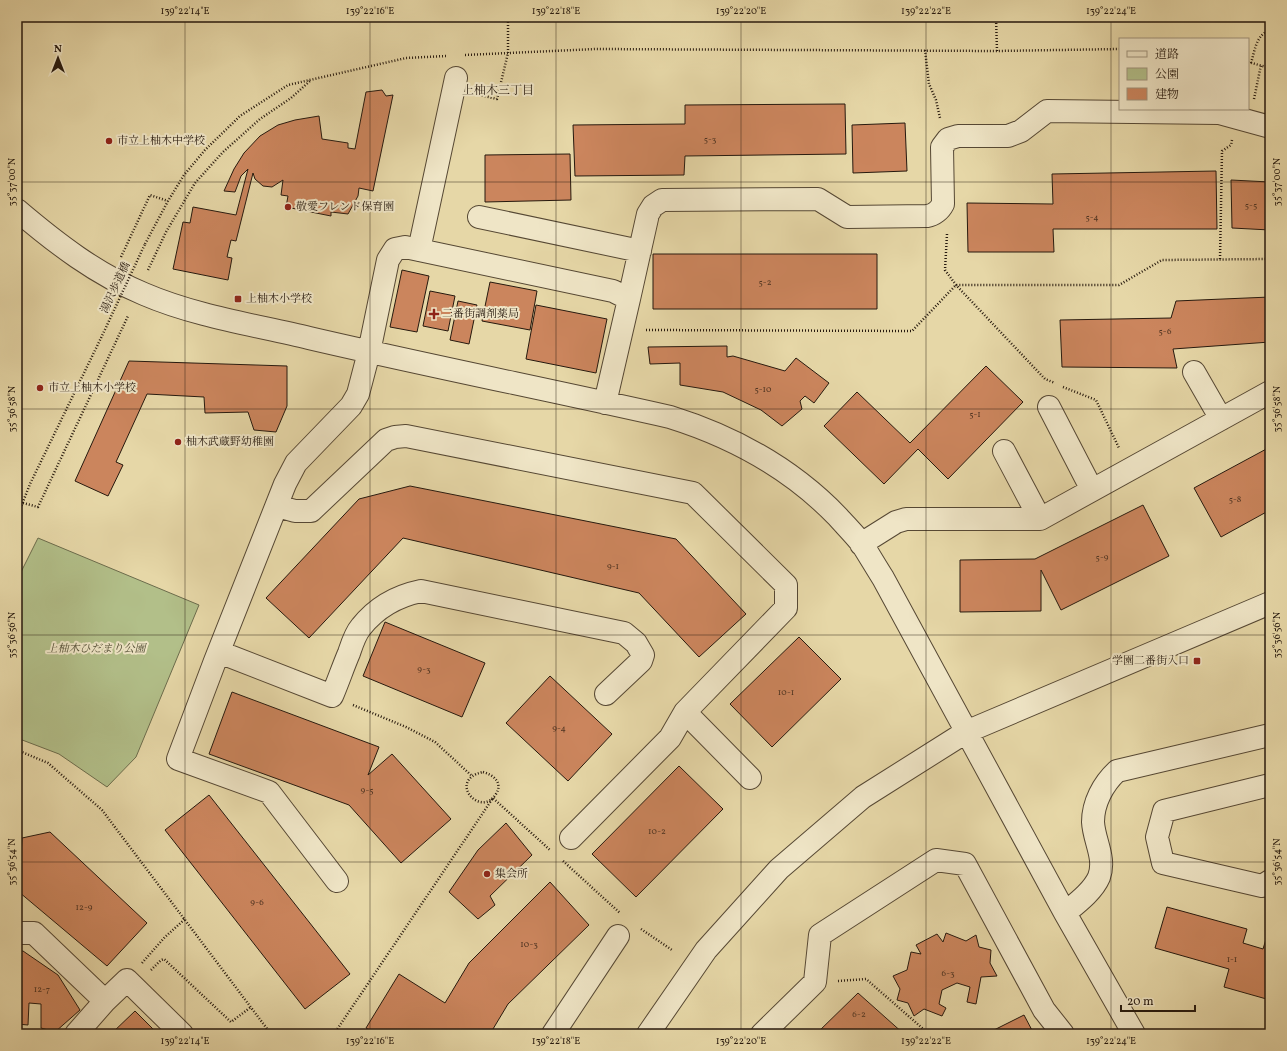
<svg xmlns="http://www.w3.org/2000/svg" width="1287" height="1051" font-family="Vollkorn,'Noto Serif JP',serif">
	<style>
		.green { fill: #b2bf89; stroke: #6c6c4c }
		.building { fill: #cb855d; stroke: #26190e }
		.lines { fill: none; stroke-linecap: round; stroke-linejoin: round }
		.minor-casing { stroke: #564834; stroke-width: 24 }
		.path { stroke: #26190e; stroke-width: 2.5; stroke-dasharray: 1 2; stroke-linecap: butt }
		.minor { stroke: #efe5c6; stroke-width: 22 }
		.path-bridge { stroke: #26190e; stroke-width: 2.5; stroke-dasharray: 1 2; stroke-linecap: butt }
		.ticks { fill: none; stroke: #26190e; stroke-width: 1; stroke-opacity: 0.45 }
		.poi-dot { fill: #8f2418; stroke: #efe5c6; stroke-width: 1.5 }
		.labels { text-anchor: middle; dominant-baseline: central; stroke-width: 4; stroke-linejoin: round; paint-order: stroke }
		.number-label { font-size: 9px; fill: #4f3422 }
		.poi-label { font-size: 11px; fill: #26190e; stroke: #efe5c6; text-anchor: start }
		.street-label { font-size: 11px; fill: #26190e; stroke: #efe5c6 }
		.park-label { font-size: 11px; font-style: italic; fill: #504b33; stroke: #efe5c6 }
		.neighbourhood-label { font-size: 12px; fill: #26190e; stroke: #efe5c6 }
		.neatline { fill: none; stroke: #26190e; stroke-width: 1.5 }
		.ticks-label { font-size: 10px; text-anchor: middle; fill: #26190e }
	</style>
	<rect width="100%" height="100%" fill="#e6d7a7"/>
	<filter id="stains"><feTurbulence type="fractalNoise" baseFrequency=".005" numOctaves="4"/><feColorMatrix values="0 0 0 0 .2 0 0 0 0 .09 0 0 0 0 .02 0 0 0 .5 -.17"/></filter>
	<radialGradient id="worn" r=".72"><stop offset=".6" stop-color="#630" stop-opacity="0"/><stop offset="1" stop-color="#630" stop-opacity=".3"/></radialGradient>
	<path class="green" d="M38,538L199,605L136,757L107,787L59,754L17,738V580Z"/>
	<path class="building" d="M382,90L386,96L393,95L373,191L359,188L358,196L348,214L331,212V216L286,207L288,196L281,195L283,180L272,187L263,186L255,179L253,173L236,241L231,240L227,257L232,258L228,280L173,269L183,222L190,223L193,207L236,215L248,169L241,176L235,192L224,191L234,169L244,153L260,136L278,125L295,120L319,116L322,139L348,143V148L355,149L366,92Z
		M845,104L846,154L685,156L684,175L575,176L573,125L685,124V105Z
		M905,123L907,171L853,173L852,125Z
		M570,154L571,200L485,202V155Z
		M1216,171L1217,229H1053L1054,252H968L967,203L1053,204L1052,174Z
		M1231,180L1270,182V230L1232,228Z
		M653,254H877V309H653Z
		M402,270L429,276L417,332L390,327Z
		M490,282L537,291L530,330L482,321Z
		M430,291L455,296L448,331L423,326Z
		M1270,297V342L1173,349L1177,368L1062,367L1060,320L1171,318L1176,301Z
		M458,301L477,305L469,344L450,340Z
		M536,305L607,319L596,373L526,359Z
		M727,346V357L733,356L785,371L796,358L829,383L814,403L805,396L800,401L802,409L782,426L761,410L723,392L680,385V363L650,364L648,347Z
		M129,361L287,366V406L276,432L254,430L248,412L205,413L204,397L147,394L116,462L123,465L108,496L75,481Z
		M986,366L1023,402L948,479L918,449L884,484L824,426L857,392L910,443Z
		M1270,447V510L1221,537L1194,488Z
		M410,486L676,539L746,614L699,657L639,593L403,538L309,638L266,598L359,499Z
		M1143,505L1169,556L1061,610L1041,570V611L960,612V560L1035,559Z
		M385,622L485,663L462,717L363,676Z
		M799,637L841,679L772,747L730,704Z
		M550,676L612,734L568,781L506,723Z
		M232,692L379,747L368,775L392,754L451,819L401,863L349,805L209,754Z
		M679,766L723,809L636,897L592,854Z
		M209,795L350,974L305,1009L165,830Z
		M506,823L532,855L490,896L495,905L478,919L449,892L478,850Z
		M50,832L147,923L107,966L19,892L22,838Z
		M550,882L589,925L508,1004L490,1034H377L366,1028L399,974L445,1003L469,963Z
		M1167,907L1247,929L1243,943L1263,949L1267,936L1270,937V1000L1224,987L1229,969L1155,948Z
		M946,933L966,941L976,935L979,947L991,950L990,963L997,976L981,977L976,1004L967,1002L970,987L957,983L942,990L939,1004L946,1008L942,1016L924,1009L914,1016L908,1003L897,1000L900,989L893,976L907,970L911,952L921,954L916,945L937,934L943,942Z
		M17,951H23L58,975L80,1010L55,1032L41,1028V1004L29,1003L28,1025L17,1024Z
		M858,993L904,1034H816Z
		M135,1011L158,1034H111Z
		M1024,1015L1034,1034H986Z"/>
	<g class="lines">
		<defs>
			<path id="minor" d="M17,210C57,244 96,274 144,294C195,316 255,325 309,338C429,366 550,390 670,417C734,437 791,468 838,517C846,526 855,535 862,544C869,555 876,567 883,578L1065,913L1134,1034
				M479,217L640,251
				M419,250L456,78
				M629,299L648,214L653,206L662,200L818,199L847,217L927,216C934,215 940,210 943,204L942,147L948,139L958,136H1008L1021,131L1047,111L1219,113L1270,127
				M1194,372L1221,419
				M1049,407L1092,490
				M1004,451L1040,519
				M277,506L295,511H311L386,440L395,437L406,436L693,493L786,585V608L685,712L670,738L571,838
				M861,544L896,522L906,519H1040L1270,392
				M219,652L332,696C338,682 343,667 349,653C352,644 355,634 361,627C376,608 397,596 421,591L624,633L636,643L643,655L641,661L606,694
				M685,712L750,778
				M1270,785L1164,811L1157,837L1163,863L1262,886L1270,881
				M337,881L269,792L178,759L215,661L285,484L296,463L351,406L358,394L369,352L388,260L395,249L405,247L613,291L629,299L605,403
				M1065,913C1077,903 1093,891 1099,877C1106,858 1094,841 1093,822C1093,803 1103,784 1117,771L1270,735
				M17,933H34L105,1001
				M76,1034L105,1001L127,980L182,1034
				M553,1034L618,936
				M648,1034L706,950L779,869L863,797L966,732L1270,603
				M762,1034L815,982L820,935L936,860L965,864L1044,1010L1063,1034"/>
		</defs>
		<use href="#minor" class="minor-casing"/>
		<path class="path" d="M996,17L997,51
			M925,50L929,84L936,100L940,118
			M465,55L596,49L997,51L1120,49
			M1248,62L1270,68
			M1251,63C1255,50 1256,35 1270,30
			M476,94L497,99L508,53V17
			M1254,99L1261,65
			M947,234L945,270L956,285L1045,379L1055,383
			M145,244L168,201L184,175L205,150L240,116L288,85L406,58L446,56
			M121,257L150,195L168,201
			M1220,259L1222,151L1231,145L1232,140
			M148,270L166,232L195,183L223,152L260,119L291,98L311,80
			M646,330L912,331L956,285H1119L1162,260L1270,259
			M1063,387L1096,400L1119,448
			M23,503L38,507L128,316
			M17,517L30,484L101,338
			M353,705L406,727L435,742L472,776
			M17,750L48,763L102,810L271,1034
			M483,772C494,775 503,783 496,794C481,819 446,780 483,772Z
			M563,861L620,913
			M641,929L672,950
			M142,963L165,937L185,919
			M151,970L161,960L164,959L231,1022L251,1007
			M838,981L866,979L929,1034
			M334,1034L493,798L550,850"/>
		<use href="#minor" class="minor"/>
		<path class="path-bridge" d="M101,338L145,244"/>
	</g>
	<path class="ticks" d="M185,17V1034M370,17V1034M556,17V1034M741,17V1034M926,17V1034M1111,17V1034M17,182H1270M17,409H1270M17,635H1270M17,862H1270"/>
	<g class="poi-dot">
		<circle cx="109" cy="141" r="4"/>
		<circle cx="288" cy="207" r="4"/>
		<rect x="234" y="295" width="8" height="8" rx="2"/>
		<path d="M432 308h4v4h4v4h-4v4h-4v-4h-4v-4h4z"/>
		<circle cx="40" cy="388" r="4"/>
		<circle cx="178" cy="442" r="4"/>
		<rect x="1193" y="657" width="8" height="8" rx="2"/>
		<circle cx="487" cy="874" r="4"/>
	</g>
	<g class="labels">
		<g class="number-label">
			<text x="710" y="139">5-3</text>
			<text x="1251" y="205">5-5</text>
			<text x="1092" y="217">5-4</text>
			<text x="765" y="282">5-2</text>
			<text x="1165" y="331">5-6</text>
			<text x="763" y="389">5-10</text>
			<text x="975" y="414">5-1</text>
			<text x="1235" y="499">5-8</text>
			<text x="1102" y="557">5-9</text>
			<text x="613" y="566">9-1</text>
			<text x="424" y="669">9-3</text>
			<text x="786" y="692">10-1</text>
			<text x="559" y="728">9-4</text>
			<text x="367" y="790">9-5</text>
			<text x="657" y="831">10-2</text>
			<text x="257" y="902">9-6</text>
			<text x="84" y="907">12-9</text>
			<text x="529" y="944">10-3</text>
			<text x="1232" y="959">1-1</text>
			<text x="948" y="973">6-3</text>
			<text x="42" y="989">12-7</text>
			<text x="859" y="1014">6-2</text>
		</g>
		<g class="poi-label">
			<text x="117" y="141">市立上柚木中学校</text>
			<text x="296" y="207">敬愛フレンド保育園</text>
			<text x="246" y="299">上柚木小学校</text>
			<text x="442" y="314">二番街調剤薬局</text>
			<text x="48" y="388">市立上柚木小学校</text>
			<text x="186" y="442">柚木武蔵野幼稚園</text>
			<text x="1189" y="661" text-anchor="end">学園二番街入口</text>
			<text x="495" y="874">集会所</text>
		</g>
		<g class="street-label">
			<text transform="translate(116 288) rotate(-65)">湯沢歩道橋</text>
		</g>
		<g class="park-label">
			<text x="96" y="649">上柚木ひだまり公園</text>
		</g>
		<g class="neighbourhood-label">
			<text x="498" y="91">上柚木三丁目</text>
		</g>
	</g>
	<rect width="1287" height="1051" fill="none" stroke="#e6d7a7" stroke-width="44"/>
	<rect x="1119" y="38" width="130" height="72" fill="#efe5c6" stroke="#9f937c"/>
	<rect x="1127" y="51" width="20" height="6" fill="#efe5c6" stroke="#9f937c"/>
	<text x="1155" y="58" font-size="12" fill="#26190e">道路</text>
	<rect x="1127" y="68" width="20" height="12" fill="#b2bf89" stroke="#9f937c"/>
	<text x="1155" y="78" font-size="12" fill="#26190e">公園</text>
	<rect x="1127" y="88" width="20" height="12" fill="#cb855d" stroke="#9f937c"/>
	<text x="1155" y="98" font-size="12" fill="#26190e">建物</text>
	<g transform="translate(58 58)" stroke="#efe5c6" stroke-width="3" paint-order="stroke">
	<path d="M0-3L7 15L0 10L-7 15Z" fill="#26190e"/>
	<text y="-6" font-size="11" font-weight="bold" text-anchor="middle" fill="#26190e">N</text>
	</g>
	<path d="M1121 1005v6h74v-6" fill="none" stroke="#26190e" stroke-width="2"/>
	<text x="1127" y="1005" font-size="12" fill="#26190e" stroke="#efe5c6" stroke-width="3" paint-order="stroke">20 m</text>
	<rect x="22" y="22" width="1243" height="1007" class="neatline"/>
	<g class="ticks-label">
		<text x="185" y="14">139°22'14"E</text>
		<text x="370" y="14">139°22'16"E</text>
		<text x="556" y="14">139°22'18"E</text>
		<text x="741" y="14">139°22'20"E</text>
		<text x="926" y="14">139°22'22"E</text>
		<text x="1111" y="14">139°22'24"E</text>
		<text transform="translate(11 182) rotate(-90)" y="4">35°37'00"N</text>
		<text transform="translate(1276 182) rotate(-90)" y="4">35°37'00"N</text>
		<text transform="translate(11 409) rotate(-90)" y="4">35°36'58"N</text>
		<text transform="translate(1276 409) rotate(-90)" y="4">35°36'58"N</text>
		<text transform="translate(11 635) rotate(-90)" y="4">35°36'56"N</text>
		<text transform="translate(1276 635) rotate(-90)" y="4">35°36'56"N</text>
		<text transform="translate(11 862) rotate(-90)" y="4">35°36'54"N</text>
		<text transform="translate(1276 862) rotate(-90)" y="4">35°36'54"N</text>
		<text x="185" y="1044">139°22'14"E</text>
		<text x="370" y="1044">139°22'16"E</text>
		<text x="556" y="1044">139°22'18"E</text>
		<text x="741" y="1044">139°22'20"E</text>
		<text x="926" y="1044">139°22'22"E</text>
		<text x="1111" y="1044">139°22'24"E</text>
	</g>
	<rect width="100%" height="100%" filter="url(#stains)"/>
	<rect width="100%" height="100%" fill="url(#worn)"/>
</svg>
